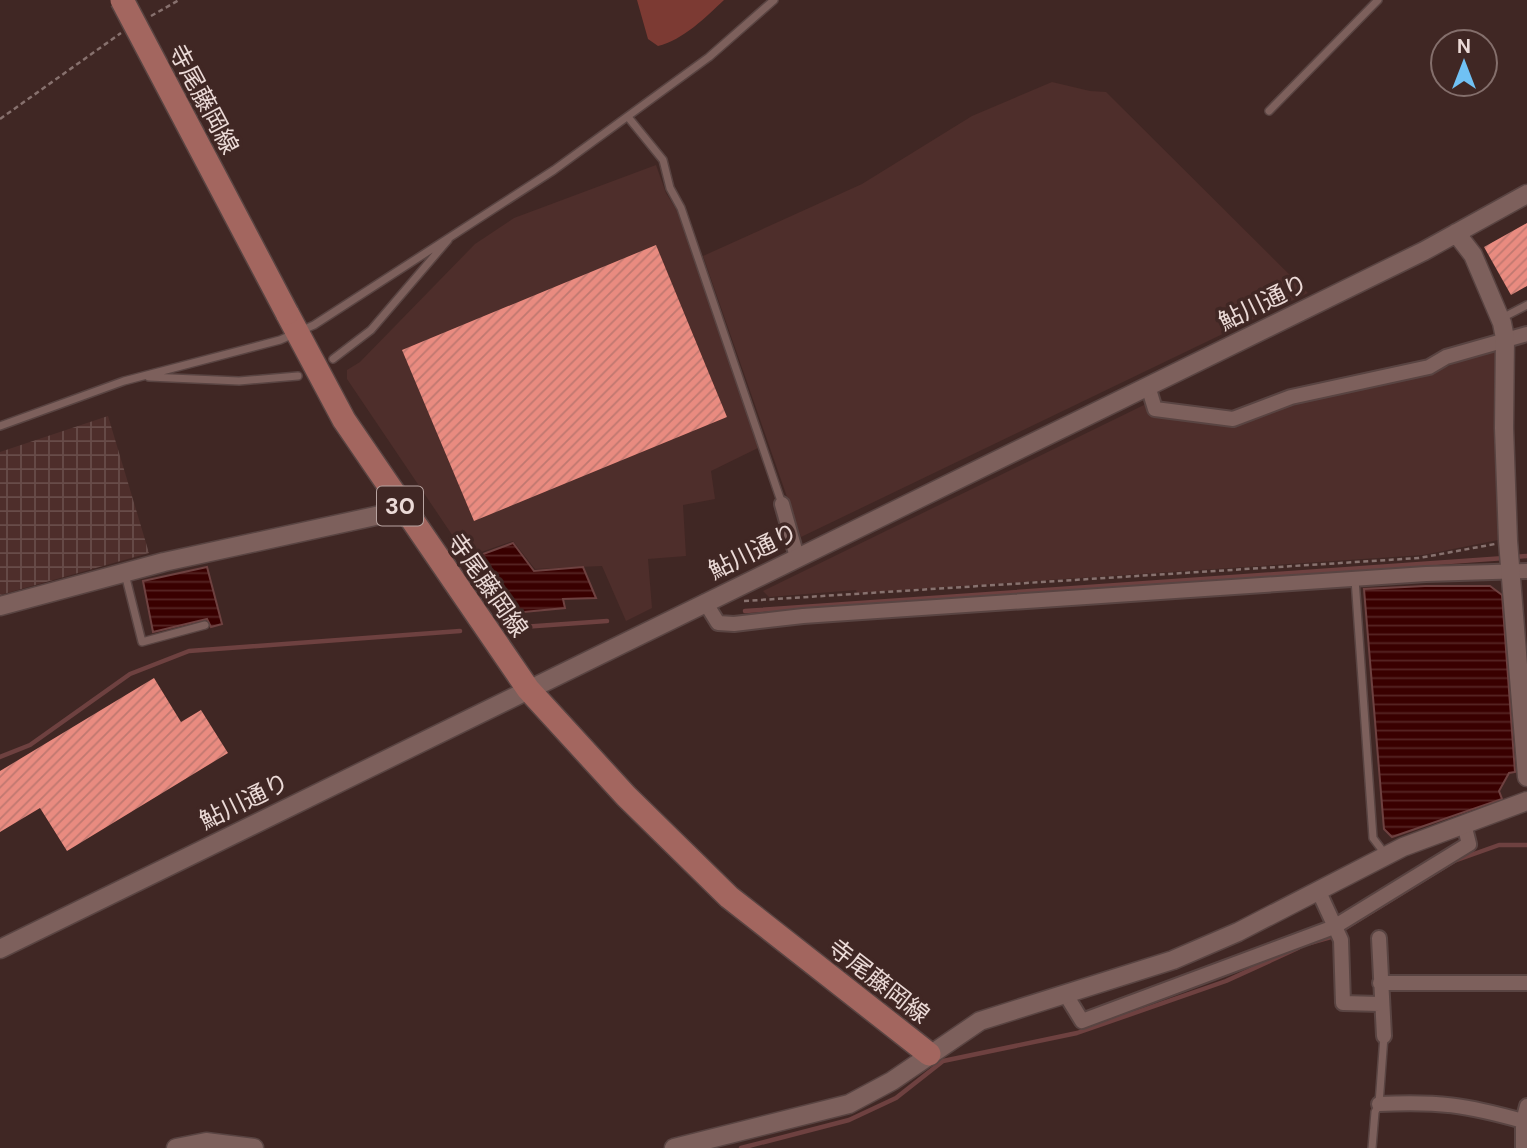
<svg xmlns="http://www.w3.org/2000/svg" width="1527" height="1148" font-family="'DM Sans','Noto Sans JP',sans-serif">
	<style>
		.built { fill: #4e2e2b }
		.industrial { fill: url(#industrial-grid) }
		.park { fill: #7c3a33 }
		.water { fill: url(#water-rules); stroke: #6e4140; stroke-width: 2 }
		.lines { fill: none; stroke-linecap: round; stroke-linejoin: round }
		.stream { stroke: #6e4140; stroke-width: 4.5 }
		.building { fill: url(#building-hatch) }
		.service-casing { stroke: #594442; stroke-width: 10 }
		.minor-casing { stroke: #594442; stroke-width: 18 }
		.tertiary-casing { stroke: #594442; stroke-width: 21 }
		.primary-casing { stroke: #594442; stroke-width: 26 }
		.path { stroke: #87716e; stroke-width: 2.5; stroke-dasharray: 5 3.5; stroke-linecap: butt }
		.service { stroke: #7d605c; stroke-width: 7 }
		.minor { stroke: #7d605c; stroke-width: 14 }
		.tertiary { stroke: #7d605c; stroke-width: 18 }
		.primary { stroke: #a3665f; stroke-width: 23 }
		.primary-bridge-casing { stroke: #594442; stroke-width: 26; stroke-linecap: butt }
		.primary-bridge { stroke: #a3665f; stroke-width: 23 }
		.labels { text-anchor: middle; dominant-baseline: central; stroke-width: 7; stroke-linejoin: round; paint-order: stroke }
		.shield { fill: #402724; stroke: #b8a4a1; stroke-width: 2 }
		.shield-label { font-size: 23px; font-weight: bold; fill: #ebdad7 }
		.street-label { font-size: 24px; fill: #ebdad7; stroke: #402724 }
	</style>
	<defs>
		<pattern id="industrial-grid" width="8" height="8" patternUnits="userSpaceOnUse" patternTransform="scale(1.75)"><rect width="8" height="8" fill="#4e2e2b"/><path d="M0 4h8M4 0v8" fill="none" stroke="#684c49"/></pattern>
		<pattern id="water-rules" width="6" height="5" patternUnits="userSpaceOnUse" patternTransform="scale(1.75)"><rect width="6" height="5" fill="#390000"/><path d="M0 2.5h6" fill="none" stroke="#562524"/></pattern>
		<pattern id="building-hatch" width="6" height="6" patternUnits="userSpaceOnUse" patternTransform="scale(1.75)"><rect width="6" height="6" fill="#e98b80"/><path d="M-1 1l2-2M0 6l6-6M5 7l2-2" fill="none" stroke="#c07870"/></pattern>
	</defs>
	<rect width="100%" height="100%" fill="#402724"/>
	<path class="built" d="M1052,82L1090,91L1106,92L1308,293L801,537L703,256L862,184L972,116Z
		M656,165L666,193L679,214L760,447L711,471L715,499L683,505L686,556L648,559L652,608L626,621L602,566L535,569L513,541L467,557L347,379V370L360,362L475,244L514,218Z
		M1488,351L1495,352L1496,445L1503,539L1423,555L857,593L856,590L769,597L763,591L1148,403L1230,423L1250,420L1294,402L1432,372Z"/>
	<path class="industrial" d="M108,416L149,553L0,595V452Z"/>
	<path class="park" d="M637,0H724C706,17 683,40 658,46L648,39Z"/>
	<path class="water" d="M513,543L534,571L583,567L596,598L563,599L565,608L513,613L475,557Z
		M207,567L222,624L211,627L207,619L153,632L143,581Z
		M1425,586H1490L1502,595L1515,772L1509,773L1499,791L1502,799L1392,837L1384,829L1364,589Z"/>
	<g class="lines">
		<path class="stream" d="M1514,557L1527,556
			M745,611L1505,558
			M507,628L607,621
			M0,757L30,745L130,674L189,651L460,631
			M1342,930L1454,861L1499,845H1527
			M1310,943L1331,937
			M741,1148L849,1120L896,1098L943,1061L1077,1033L1226,981L1298,948"/>
	</g>
	<path class="building" d="M1527,223V286L1511,295L1484,247Z
		M656,245L727,417L474,521L402,350Z
		M154,678L181,722L201,710L228,753L67,851L40,808L0,832V771Z"/>
	<g class="lines">
		<defs>
			<path id="service" d="M1269,111L1378,0
				M628,117L663,160L670,188L681,208L782,504
				M1500,319L1527,305
				M333,359L371,330L448,240
				M149,377L239,381L298,376
				M0,426L124,381L280,340L314,325L554,170L709,57L774,0
				M125,574L142,642L205,625
				M1355,579L1373,838L1385,854
				M1372,1148L1375,1112L1379,1104L1384,1036"/>
			<path id="minor" d="M1148,386L1155,409L1233,419L1291,397L1429,367L1446,357L1527,334
				M782,504L797,557
				M705,602L718,623L734,624L803,616L1426,574L1527,571
				M1319,892L1341,940L1343,1003L1380,1004
				M1379,938L1384,1036
				M1380,983H1527
				M1066,995L1082,1021L1334,927L1469,844L1464,824
				M1379,1104C1438,1101 1466,1105 1523,1121
				M1523,1148V1121L1527,1106"/>
			<path id="tertiary" d="M1456,233L1473,255L1502,323L1505,338L1504,428L1508,541L1527,777
				M0,606L164,562L403,510
				M0,949L1424,251L1527,194
				M176,1148L206,1142L254,1148
				M674,1148L849,1104L892,1081L980,1021L1173,960L1238,932L1403,847L1527,801"/>
			<path id="primary" d="M287,313L344,420L528,689L626,796L729,897L929,1054"/>
		</defs>
		<use href="#service" class="service-casing"/>
		<use href="#minor" class="minor-casing"/>
		<use href="#tertiary" class="tertiary-casing"/>
		<use href="#primary" class="primary-casing"/>
		<path class="path" d="M151,16L179,0
			M0,119L121,33
			M744,601L1419,558L1495,544"/>
		<use href="#service" class="service"/>
		<use href="#minor" class="minor"/>
		<use href="#tertiary" class="tertiary"/>
		<use href="#primary" class="primary"/>
		<defs>
			<path id="primary-bridge" d="M122,0L287,313"/>
		</defs>
		<use href="#primary-bridge" class="primary-bridge-casing"/>
		<use href="#primary-bridge" class="primary-bridge"/>
	</g>
	<g class="labels">
		<rect class="shield" x="377" y="486.5" width="46" height="39" rx="5"/>
		<g class="shield-label">
			<text x="400" y="506">30</text>
		</g>
		<g class="street-label">
			<text transform="translate(204 99) rotate(62)">寺尾藤岡線</text>
			<text transform="translate(1263 302) rotate(-26)">鮎川通り</text>
			<text transform="translate(753 551) rotate(-26)">鮎川通り</text>
			<text transform="translate(488 585) rotate(55)">寺尾藤岡線</text>
			<text transform="translate(244 801) rotate(-26)">鮎川通り</text>
			<text transform="translate(879 981) rotate(38)">寺尾藤岡線</text>
		</g>
	</g>
	<g transform="translate(1464 63)"><circle r="33" fill="#402724" stroke="#846f6c" stroke-width="2"/>
	<path d="M0-5L12 26L0 18L-12 26Z" fill="#70c1f4"/>
	<text y="-10" font-size="19" font-weight="bold" text-anchor="middle" fill="#ebdad7">N</text>
	</g>
</svg>
